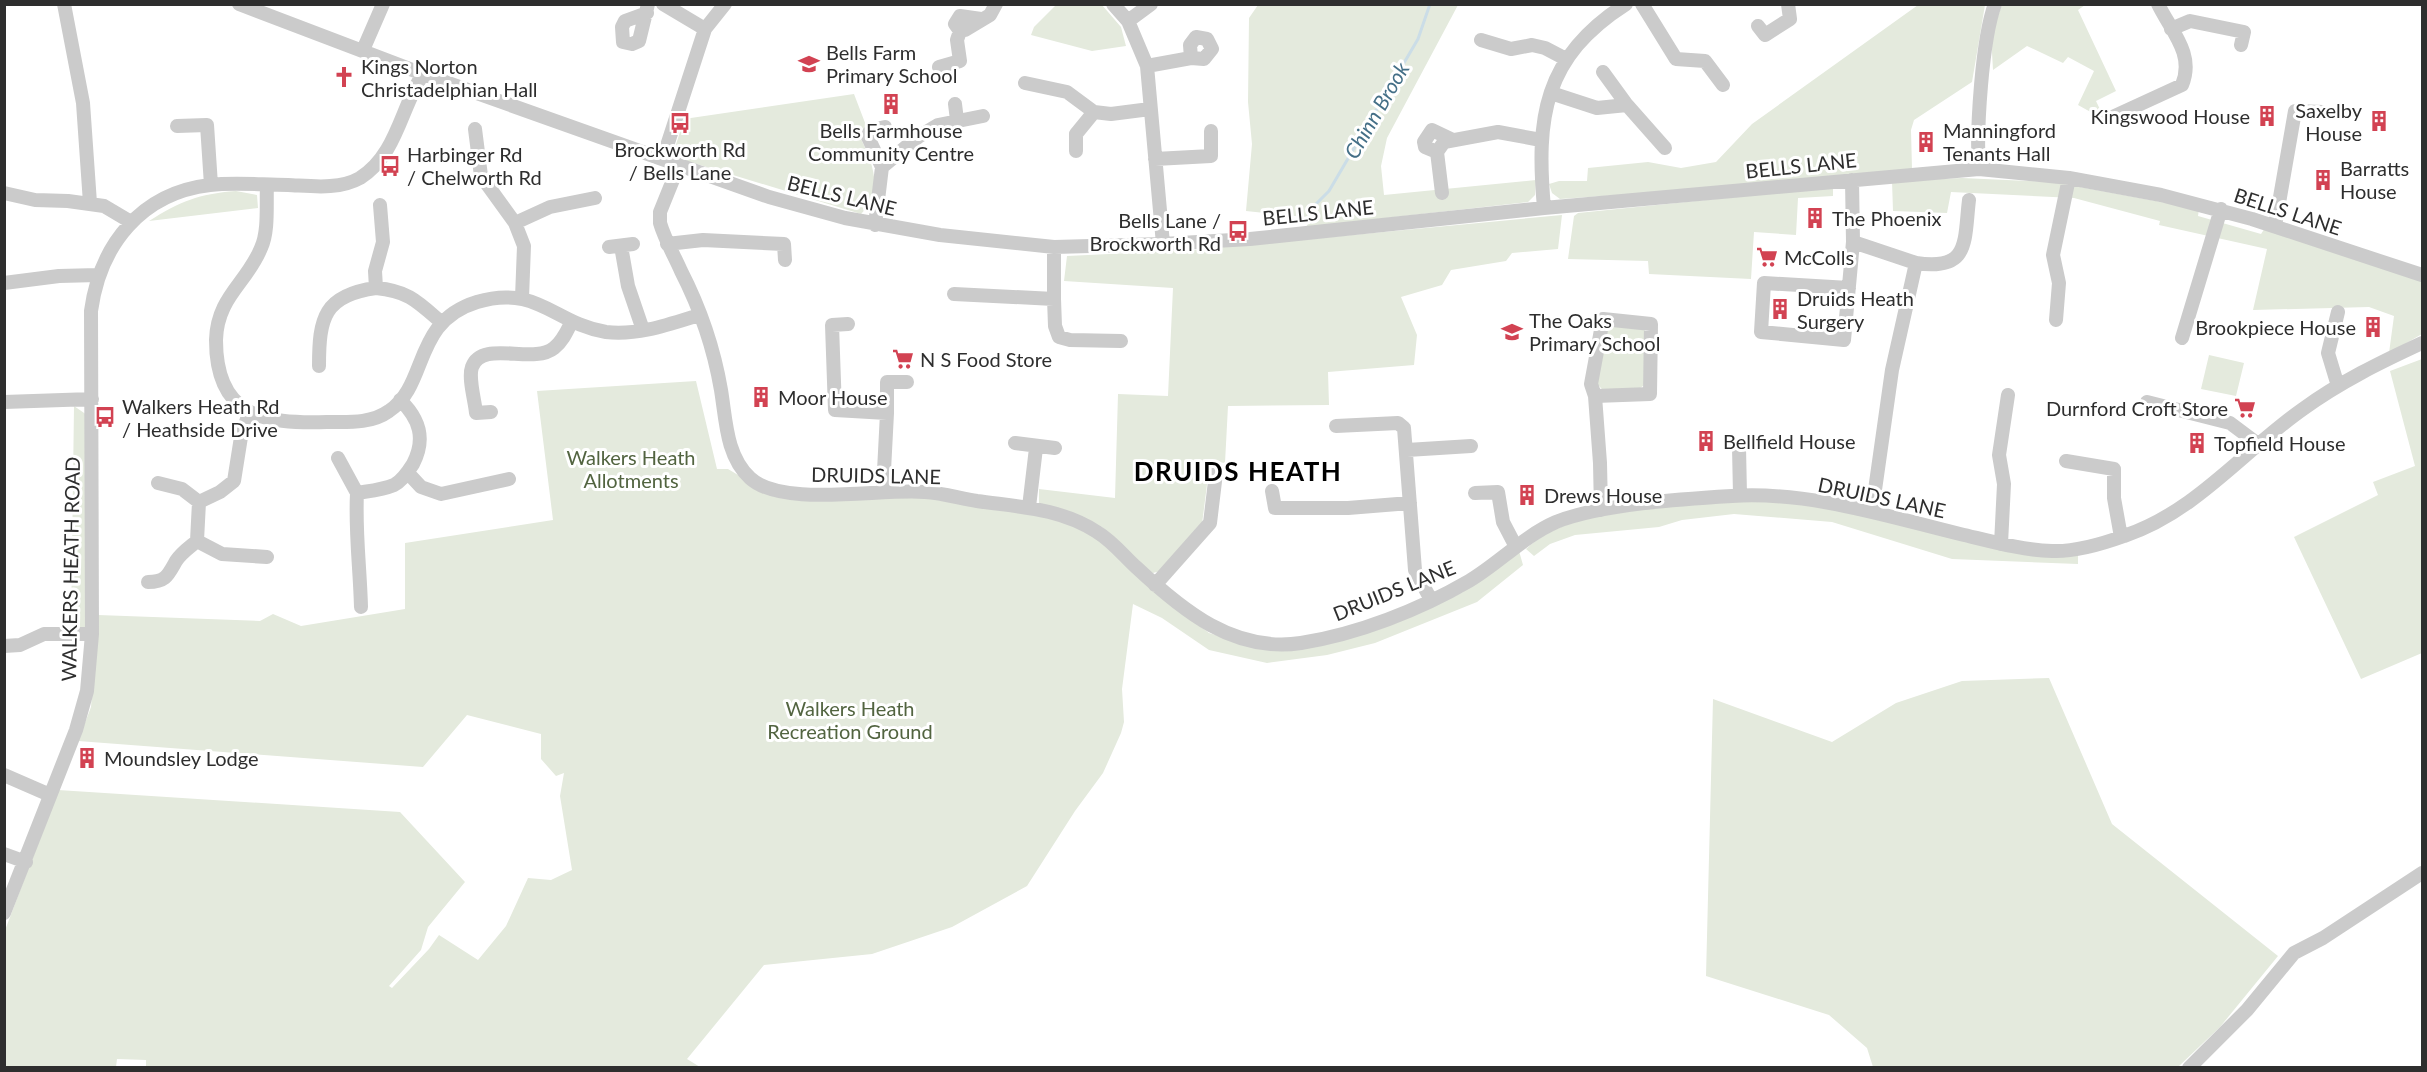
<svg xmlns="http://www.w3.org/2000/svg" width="2427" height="1072" font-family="Lato,sans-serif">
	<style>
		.green { fill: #e4eadd }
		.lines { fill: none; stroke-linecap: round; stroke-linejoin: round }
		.stream { stroke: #cbdde7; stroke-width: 3 }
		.minor { stroke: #cbcbcb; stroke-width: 14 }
		.labels { text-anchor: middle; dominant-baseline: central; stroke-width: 6; stroke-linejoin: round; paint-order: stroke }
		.poi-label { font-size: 20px; fill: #2e2e2e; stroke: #fff; text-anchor: start }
		.street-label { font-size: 20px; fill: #2e2e2e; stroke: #fff }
		.park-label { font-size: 20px; fill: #526440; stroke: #fff }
		.water-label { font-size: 21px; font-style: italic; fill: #446f87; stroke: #fff }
		.district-label { font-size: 26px; font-weight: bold; letter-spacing: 1.5px; fill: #000; stroke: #fff }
	</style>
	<rect width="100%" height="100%" fill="#fff"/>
	<path class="green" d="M1056,5H1102L1121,27L1126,46L1092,51L1031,35L1034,27Z
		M1258,5H1458L1387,138L1381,166L1384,195L1536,180L1535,195L1528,202L1306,227L1314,214L1305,217L1246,211L1252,144L1248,102L1249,18Z
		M1918,5H1985L1972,82L1914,120L1911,130L1912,169L1733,187L1560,199L1552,193L1549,184L1559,181H1587L1588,168L1648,162L1681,168L1716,162L1752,124Z
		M2002,5H2085L2078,10L2116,91L2096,101L2105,120L2078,105L2094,71L2068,57L2063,63L2027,46L1993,70L1991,35Z
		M854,94L867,128L861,139C873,165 884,190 861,214L687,161L674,151L684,119Z
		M1962,178L2053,182L2199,209L2198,216L2261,234L2265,228L2422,280V334L2389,353L2394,316L2369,307L2253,310L2267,249L2159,225L2160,221L2074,198L1951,192L1947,213L1893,211L1892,181Z
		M1833,187V196L1798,198L1796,235L1754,232L1751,279L1649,274L1648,261L1568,259L1574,216L1578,213Z
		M236,191L257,195L258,208L149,221C181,201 198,194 236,191Z
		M1562,215L1558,249L1512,253L1506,261L1451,270L1442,285L1401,297L1417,335L1414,365L1328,372L1329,405L1228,406L1225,463L1210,461L1202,524L1164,570L1153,573L1146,570L1102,527L1039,503V489L1115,498L1118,394L1168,396L1173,288L1064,281L1067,256L1193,250Z
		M1621,326L1642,328L1648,333L1646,384L1640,388L1603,390L1596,383L1607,328Z
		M2209,355L2244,363L2236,396L2201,389Z
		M2422,359V653L2361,679L2294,537L2378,495L2373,482L2415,466L2390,371Z
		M696,381L717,469H728L770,494L911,495L1066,520L1098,536L1149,587L1209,633L1255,647L1369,629L1463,592L1519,551L1523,565L1477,602L1375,643L1327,655L1267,663L1209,650L1162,618L1133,604L1122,689L1124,722L1121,733L1103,773L1075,811L1027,886L952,927L872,954L764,965L687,1059L700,1067L146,1068V1060L117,1059L116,1067H5L4,933L58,790L400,812L465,882L428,927L421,950L389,986L392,988L429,949L439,935L478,960L506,926L528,878L551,880L572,870L560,796L564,773L556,776L541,759V734L467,715L423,767L78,741L91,707L98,615L260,621L273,614L301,626L405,609V543L553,520L537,391Z
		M74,406L87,415L85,630L71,631Z
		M1743,500L1816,505L2078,554V564L1952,559L1832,522L1734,514L1682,520L1659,527L1575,535L1550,544L1534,556L1526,549C1574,504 1679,505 1743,500Z
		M2049,678L2112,824L2278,956L2220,1027L2178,1067H1873L1867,1048L1829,1015L1706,976L1713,699L1832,742L1896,703L1962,681Z"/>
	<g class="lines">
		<path class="stream" d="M1312,208L1329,191L1418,39L1430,4"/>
		<path class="minor" d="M64,4L83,103L90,203
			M239,4L423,74L769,197L845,218L940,235L1054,247L1163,244L1250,239L1544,208L1979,169L2069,178L2161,195L2252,219L2422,275
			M663,4L705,29
			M1113,4L1128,21L1147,66L1163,244
			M1642,4L1676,59L1705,61L1723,85
			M647,13L625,21L622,27L623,42L632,44L639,41L648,4
			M981,19L960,16L955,24L960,31L965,30L990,15L996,4
			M1128,21L1151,4
			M1758,26L1765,35L1790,19L1788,4
			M2171,29L2190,21L2244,32L2241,45
			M1481,40L1511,49L1532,45L1545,48L1566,59
			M363,50L383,4
			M1147,66L1191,58L1204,59L1212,49L1207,39L1196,37L1190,45L1191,58
			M939,67L960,61L957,40L960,31
			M1603,72L1627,105
			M1025,83L1067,92L1094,112L1111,114L1150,109
			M1551,93L1597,108L1627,105L1665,148
			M955,104L957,120
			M2108,119L2182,85C2195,54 2171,31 2158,4
			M177,126L207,125L211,185
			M475,129L481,176L515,223L524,246L522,298
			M1076,151V134L1094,112
			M1437,152L1425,147L1424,142L1432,130L1453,140
			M663,158L705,29L725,4
			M1155,159L1211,156V131
			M679,165L660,212V223C665,240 674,255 681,271C700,308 714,349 721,390C726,420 726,456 750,478C782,508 881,488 925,492C942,493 959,498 977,501C1019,507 1060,508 1097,532C1112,541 1124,556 1136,567C1183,611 1234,653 1301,643C1358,634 1419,610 1469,581C1498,564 1524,536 1556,522C1601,504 1682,499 1732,496C1809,491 1886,516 1960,534C1990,541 2021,550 2052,551C2076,552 2102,544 2124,536C2196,512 2243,451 2303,409C2340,382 2381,362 2422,343
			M882,167L918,137L938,125L983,116
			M1979,169C1976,131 1982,39 1995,4
			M1852,180L1853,242L1916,263L1892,370L1872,511
			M267,185C266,204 269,231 261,248C247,283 217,297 216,340C216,416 262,424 327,422C348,422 371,424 389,411C429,384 412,322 477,302C537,284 555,324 606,332C637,336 670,324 699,315
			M4,193L35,200L68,201L104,206L131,222
			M1442,193L1437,152L1444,142L1498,132L1541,140
			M380,205L383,242L375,271L376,288C409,291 418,302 442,323
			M1544,208C1536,118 1543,57 1626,4
			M515,223L550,207L595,198
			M875,225L882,167L867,135L872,130L885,127
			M2275,226L2295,111L2323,112
			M667,244L703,240L784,244L785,260
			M621,246L628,286L643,330
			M609,247L633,244
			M1916,263C1970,271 1964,242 1969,200
			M4,283L59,276L98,275
			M1849,288L1764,283L1761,332L1844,340L1853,242
			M954,294L1054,299V247
			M1054,299L1055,326L1059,337L1070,340L1121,341
			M2056,320L2059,283L2053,255L2069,178
			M848,324L832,325L835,410L887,413L883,490
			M2182,338L2221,209
			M319,366C319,318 324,295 376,288
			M2338,386L2328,353L2338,312
			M1595,396L1650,394L1651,324L1603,319L1591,384L1595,396L1600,463L1601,510
			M4,402L92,399
			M2147,402L2230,423L2258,444
			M491,412L476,413C475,401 468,378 472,367C482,339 533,365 554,348C563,341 567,331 572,321
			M249,413L241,437L234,481L220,492L199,502L197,541L222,554L267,557
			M887,413V382H907
			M1336,426L1398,423L1404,428L1415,570L1431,600
			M1015,443L1055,448
			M1739,447L1740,495
			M1407,450L1471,446
			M338,458L357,493
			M2066,461L2114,469V498L2121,537
			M408,473L421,487L441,494L509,479
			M158,483L182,489L199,502
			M1272,491L1275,508H1348L1410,503
			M1475,493L1498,492L1503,522L1516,547
			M1029,507L1036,448
			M2001,544L2004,484L1999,455L2008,395
			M148,582C166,582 168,575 176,561C181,553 190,547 197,541
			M1155,585L1210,523L1216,473
			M361,607C360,568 355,532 357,493C369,491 382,490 394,485C402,481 408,472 413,464C426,439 420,419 400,400
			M4,646L20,645L44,634H92
			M4,775L50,795
			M4,854L26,862
			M4,913L76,730L87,691L92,634L91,311C100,245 141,193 210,185C235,182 263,185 288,185C311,186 339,190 360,178C397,155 401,107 423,74
			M2189,1068L2247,1010L2294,953L2323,938L2422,873"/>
	</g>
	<defs>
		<symbol id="school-bare" viewBox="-9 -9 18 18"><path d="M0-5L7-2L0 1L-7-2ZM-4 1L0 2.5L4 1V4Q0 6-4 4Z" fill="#d24252" stroke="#fff" stroke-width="2.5" paint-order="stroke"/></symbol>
		<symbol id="church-bare" viewBox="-9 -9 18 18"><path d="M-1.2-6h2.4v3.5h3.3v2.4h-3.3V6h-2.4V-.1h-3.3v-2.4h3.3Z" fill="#d24252" stroke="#fff" stroke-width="2.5" paint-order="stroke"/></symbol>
		<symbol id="building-bare" viewBox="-9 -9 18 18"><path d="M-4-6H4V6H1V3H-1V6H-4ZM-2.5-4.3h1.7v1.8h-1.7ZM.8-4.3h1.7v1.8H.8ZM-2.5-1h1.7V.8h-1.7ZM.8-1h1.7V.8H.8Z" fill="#d24252" stroke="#fff" stroke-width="2.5" paint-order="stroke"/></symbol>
		<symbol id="bus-bare" viewBox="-9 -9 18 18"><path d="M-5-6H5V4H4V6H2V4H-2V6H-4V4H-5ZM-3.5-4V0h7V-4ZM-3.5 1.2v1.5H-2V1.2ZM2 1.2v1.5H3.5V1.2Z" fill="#d24252" stroke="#fff" stroke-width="2.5" paint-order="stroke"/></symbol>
		<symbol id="supermarket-bare" viewBox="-9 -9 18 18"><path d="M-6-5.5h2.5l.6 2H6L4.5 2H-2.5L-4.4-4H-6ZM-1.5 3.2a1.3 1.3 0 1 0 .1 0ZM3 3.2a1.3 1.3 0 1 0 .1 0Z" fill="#d24252" stroke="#fff" stroke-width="2.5" paint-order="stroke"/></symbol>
	</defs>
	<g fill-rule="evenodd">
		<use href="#school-bare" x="794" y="49" width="30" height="30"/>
		<use href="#church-bare" x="329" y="62" width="30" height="30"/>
		<use href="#building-bare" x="876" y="89" width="30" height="30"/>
		<use href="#building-bare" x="2252" y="101" width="30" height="30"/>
		<use href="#building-bare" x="2364" y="106" width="30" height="30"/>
		<use href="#bus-bare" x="665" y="108" width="30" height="30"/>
		<use href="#building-bare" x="1911" y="127" width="30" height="30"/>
		<use href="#bus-bare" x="375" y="151" width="30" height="30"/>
		<use href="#building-bare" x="2308" y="165" width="30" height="30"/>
		<use href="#building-bare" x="1800" y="203" width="30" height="30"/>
		<use href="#bus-bare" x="1223" y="216" width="30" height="30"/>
		<use href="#supermarket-bare" x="1752" y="242" width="30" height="30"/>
		<use href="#building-bare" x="1765" y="294" width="30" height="30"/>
		<use href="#building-bare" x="2358" y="312" width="30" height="30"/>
		<use href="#school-bare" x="1497" y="317" width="30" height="30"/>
		<use href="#supermarket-bare" x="888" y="344" width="30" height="30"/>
		<use href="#building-bare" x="746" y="382" width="30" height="30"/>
		<use href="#supermarket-bare" x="2230" y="393" width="30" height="30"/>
		<use href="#bus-bare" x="90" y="402" width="30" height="30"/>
		<use href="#building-bare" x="1691" y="426" width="30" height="30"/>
		<use href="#building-bare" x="2182" y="428" width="30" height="30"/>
		<use href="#building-bare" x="1512" y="480" width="30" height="30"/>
		<use href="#building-bare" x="72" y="743" width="30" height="30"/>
	</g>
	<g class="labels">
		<g class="poi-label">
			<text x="826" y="52">Bells Farm<tspan x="826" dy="23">Primary School</tspan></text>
			<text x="361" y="66">Kings Norton<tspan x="361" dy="23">Christadelphian Hall</tspan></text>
			<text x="2362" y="110" text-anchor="end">Saxelby<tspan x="2362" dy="23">House</tspan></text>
			<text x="2250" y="116" text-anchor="end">Kingswood House</text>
			<text x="891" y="130" text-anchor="middle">Bells Farmhouse<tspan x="891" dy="23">Community Centre</tspan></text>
			<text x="1943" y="130">Manningford<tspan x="1943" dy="23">Tenants Hall</tspan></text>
			<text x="680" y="149" text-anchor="middle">Brockworth Rd<tspan x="680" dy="23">/ Bells Lane</tspan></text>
			<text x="407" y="154">Harbinger Rd<tspan x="407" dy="23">/ Chelworth Rd</tspan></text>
			<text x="2340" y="168">Barratts<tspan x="2340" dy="23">House</tspan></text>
			<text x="1832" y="218">The Phoenix</text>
			<text x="1221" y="220" text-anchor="end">Bells Lane /<tspan x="1221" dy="23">Brockworth Rd</tspan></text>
			<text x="1784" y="257">McColls</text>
			<text x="1797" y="298">Druids Heath<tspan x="1797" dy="23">Surgery</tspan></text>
			<text x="1529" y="320">The Oaks<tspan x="1529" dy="23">Primary School</tspan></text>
			<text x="2356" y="327" text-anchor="end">Brookpiece House</text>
			<text x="920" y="359">N S Food Store</text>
			<text x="778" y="397">Moor House</text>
			<text x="122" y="406">Walkers Heath Rd<tspan x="122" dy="23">/ Heathside Drive</tspan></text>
			<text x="2228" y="408" text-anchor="end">Durnford Croft Store</text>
			<text x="1723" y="441">Bellfield House</text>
			<text x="2214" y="443">Topfield House</text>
			<text x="1544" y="495">Drews House</text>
			<text x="104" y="758">Moundsley Lodge</text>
		</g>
		<g class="street-label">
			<text transform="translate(1801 165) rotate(-6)">BELLS LANE</text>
			<text transform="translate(842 195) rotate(14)">BELLS LANE</text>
			<text transform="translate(2288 211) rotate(18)">BELLS LANE</text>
			<text transform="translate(1318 212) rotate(-6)">BELLS LANE</text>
			<text transform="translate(876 475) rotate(1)">DRUIDS LANE</text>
			<text transform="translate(1882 497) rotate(12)">DRUIDS LANE</text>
			<text transform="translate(70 569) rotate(-89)">WALKERS HEATH ROAD</text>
			<text transform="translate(1394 590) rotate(-22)">DRUIDS LANE</text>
		</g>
		<g class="park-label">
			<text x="631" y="457">Walkers Heath<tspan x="631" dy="23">Allotments</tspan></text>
			<text x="850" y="708">Walkers Heath<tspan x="850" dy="23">Recreation Ground</tspan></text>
		</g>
		<g class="water-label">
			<text transform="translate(1376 110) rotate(-60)">Chinn Brook</text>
		</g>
		<g class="district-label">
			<text x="1238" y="471">DRUIDS HEATH</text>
		</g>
	</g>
	<rect width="2427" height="1072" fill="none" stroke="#2e2e2e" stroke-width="12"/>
</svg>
